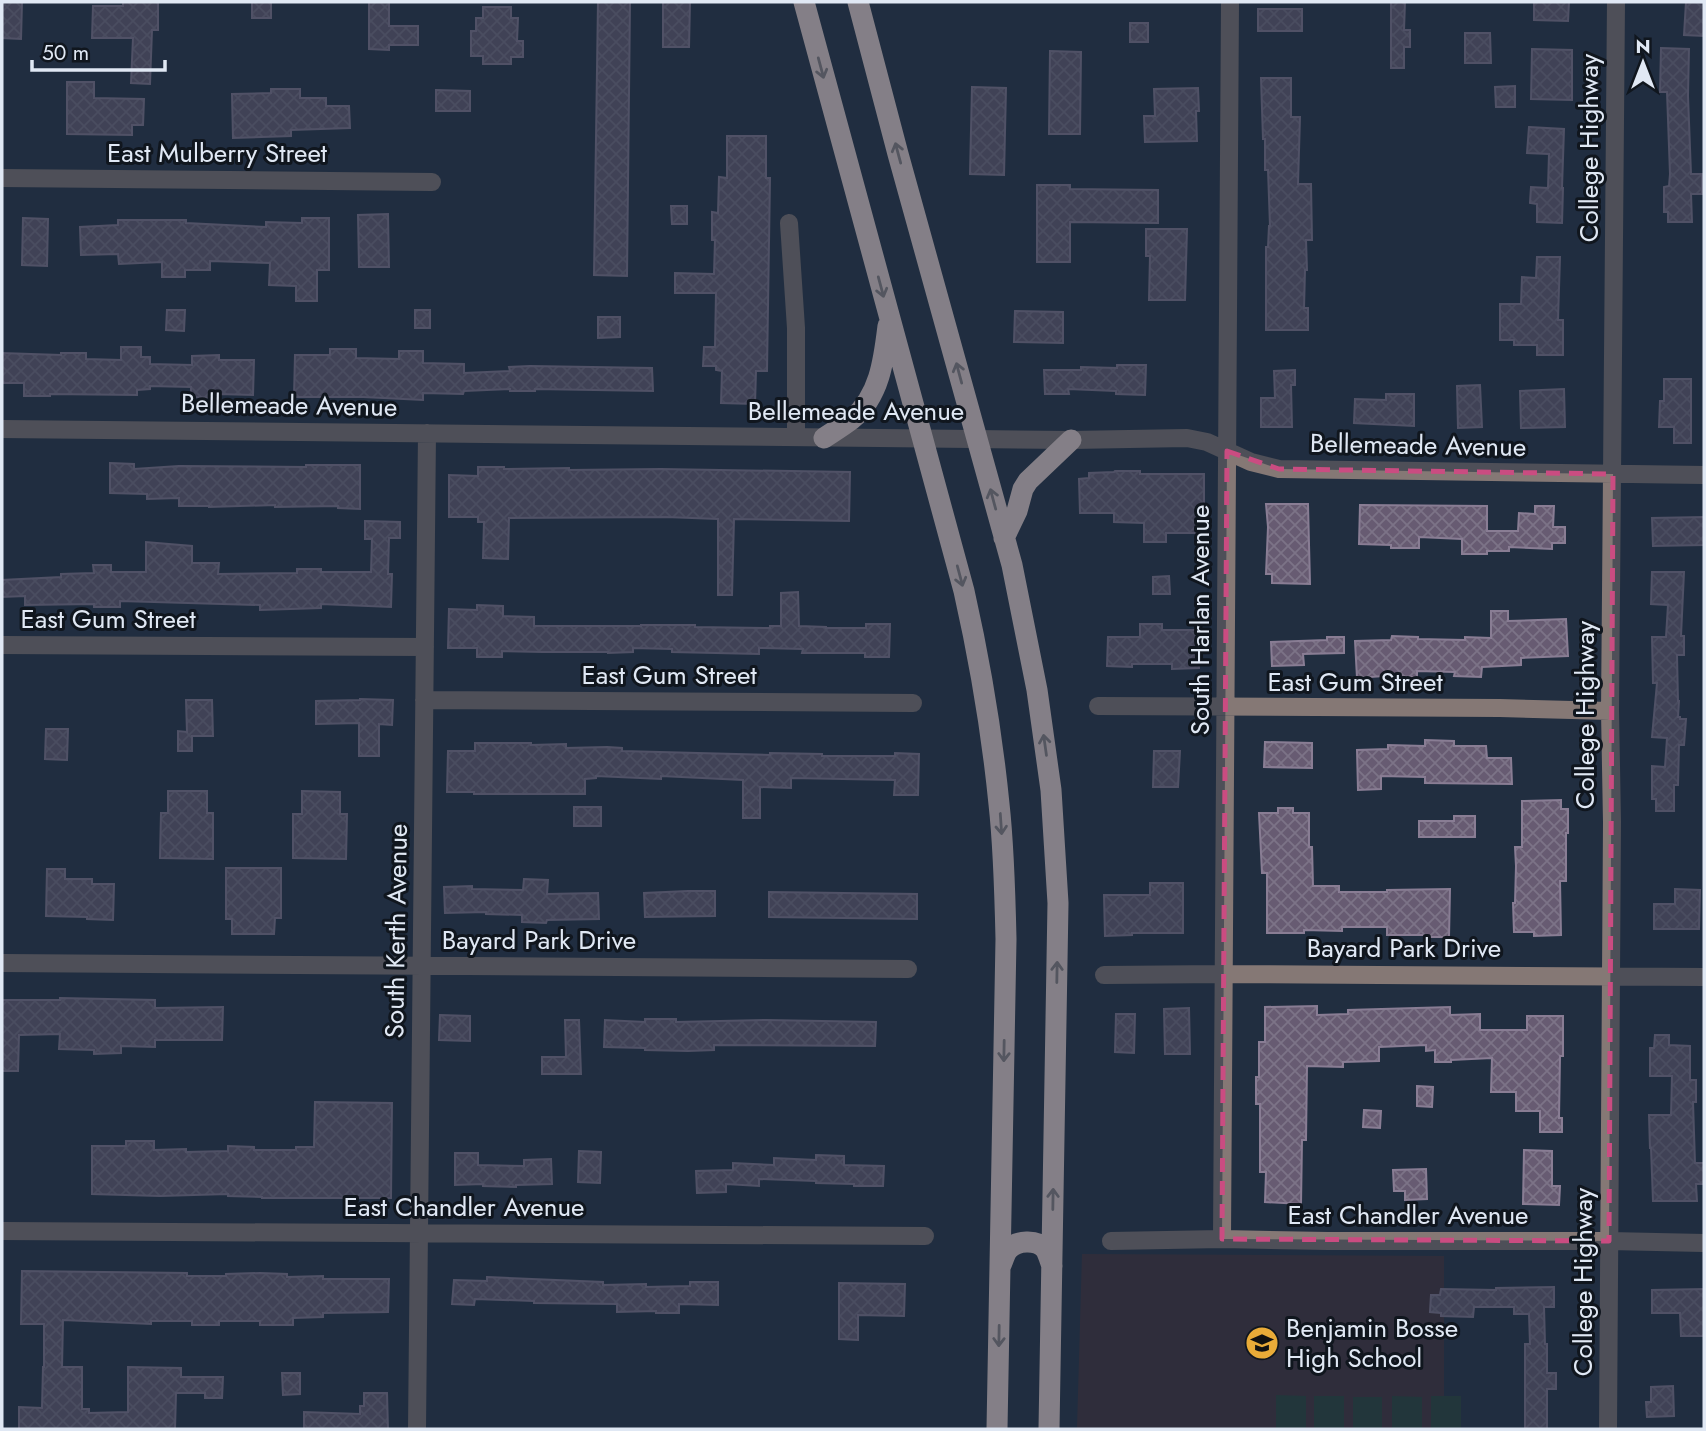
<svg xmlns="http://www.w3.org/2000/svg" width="1706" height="1431" font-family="Jost,sans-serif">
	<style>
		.education { fill: #412e36 }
		.pitch { fill: #254135 }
		.building { fill: url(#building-cross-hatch); stroke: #897d94; stroke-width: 2 }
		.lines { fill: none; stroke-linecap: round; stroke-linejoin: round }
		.minor { stroke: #857875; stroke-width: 18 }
		.highway { stroke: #fde3dd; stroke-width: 21 }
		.oneway { stroke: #928787 }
		.marked { fill: none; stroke: #ca4c81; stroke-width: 5; stroke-dasharray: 14 9; stroke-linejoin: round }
		.labels { text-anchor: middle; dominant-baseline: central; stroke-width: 6; stroke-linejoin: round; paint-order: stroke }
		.street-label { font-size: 26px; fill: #e0e8f4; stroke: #10161e }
		.poi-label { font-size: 26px; fill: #e0e8f4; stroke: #10161e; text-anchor: start }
	</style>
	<defs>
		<pattern id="building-cross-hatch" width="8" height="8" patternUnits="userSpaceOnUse" patternTransform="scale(1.75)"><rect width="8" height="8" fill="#675b72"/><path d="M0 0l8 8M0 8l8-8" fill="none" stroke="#7c7387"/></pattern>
	</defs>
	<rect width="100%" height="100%" fill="#212e40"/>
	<path class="education" d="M1082,1254L1444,1256V1429H1077Z"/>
	<path class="pitch" d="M1276,1395L1306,1396V1429H1276Z
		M1314,1396H1344V1429H1314Z
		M1392,1396L1422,1397V1429H1392Z
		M1431,1396H1461V1429H1431Z
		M1353,1397H1382V1429H1353Z"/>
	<path class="building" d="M2,2H22L21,39L2,38Z
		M123,2H158V30H152L150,84L131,83L133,38H92L93,6H123Z
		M252,2H271V18H252Z
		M369,2H389V26H418V45H389V50L369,49Z
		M598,2H630L627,276L594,275Z
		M663,2H690L689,47H663Z
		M1391,2H1405L1404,30H1410V47H1404V68H1391Z
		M1534,2H1569L1568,21L1534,20Z
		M1686,2L1704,3V36L1684,35Z
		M483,7H511V18H518L517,41H523V57H511V64H483V56H471V31H476V18H483Z
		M1258,9H1302V31H1258Z
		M1130,23H1148V42H1130Z
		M1465,33H1490L1491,63H1465Z
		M1661,48L1689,49L1688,96L1691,174H1702V194H1691L1692,222H1668V212H1664V187L1669,186L1670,174L1667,92H1660Z
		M1532,49L1572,50V100L1531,99Z
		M1050,51L1081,52L1080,134H1049Z
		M1261,78H1291V117H1300L1298,184H1311L1312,240H1306L1307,270H1305L1304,308H1308V330H1266V247H1268L1269,226H1270L1268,170H1265V139H1263Z
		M67,82H94V98L144,99L143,125H132V135L67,134Z
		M1515,86V107H1496L1495,87Z
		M972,87L1006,88L1004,175L970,174Z
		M1198,88L1199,111H1196L1197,141L1145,142L1144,116H1155L1154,89Z
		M271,89H300V98H326V106H349L350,128L291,130V136L233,138L232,94L271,93Z
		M436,90L470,91V111H436Z
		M1529,127L1564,129L1562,188H1563L1562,223L1537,222V204L1530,203L1531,187L1548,188L1549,154L1527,153Z
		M727,136H766V178H770L767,371H756L755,404L721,403L722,371L716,370V366H703L704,347H715L716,293H675V273L714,274L715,240H712V212L718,213L719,177L727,178Z
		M1037,185H1070V189L1158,190V223L1070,222V262H1037Z
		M671,206H687V224H672Z
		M388,214L389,267H359L358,215Z
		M23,218L48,219L47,266L22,265Z
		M302,218H329V270H317V301H296V286L269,285L270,263L210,261V270H185V277H162V262L119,264L118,254L81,255L80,227L118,225V220H186V223L266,227V222L302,223Z
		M1146,229H1187L1185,300H1149L1150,256H1146Z
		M1537,257H1560L1558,320H1563V355H1537V345H1514V340H1500V304H1521L1522,277L1536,278Z
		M167,310H185L184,331L166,330Z
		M415,310H430V328H415Z
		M1015,311L1063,312V343L1014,342Z
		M598,317H620V337L598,338Z
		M121,347H141V357H150V364L192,365V356L219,355V360H254L253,395L218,394V398L191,397V387L150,386V389L137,390V395L50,394V396H24V383H2V353L61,355V353H86V359L121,360Z
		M330,349H356V358L399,359V351H423V363L464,364V373L510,371L509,367L530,366L652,368L653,391L535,389V391H510V389L464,391L463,394L423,393V400L363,397H294L295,355H330Z
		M1117,365H1146L1145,395L1116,394V391L1068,389L1069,394H1045L1044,370H1081V367L1117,368Z
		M1295,370V385H1291L1292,427H1261V398H1275L1274,371Z
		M1664,379H1691V443H1674V427H1659L1660,401H1664Z
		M1480,385L1482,427L1458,428L1457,386Z
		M1564,389L1565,427L1521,428L1520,391Z
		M1386,394H1414V426L1354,423L1355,399L1386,400Z
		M110,463L134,464V469L179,466L306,467V465H360V509L338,508V506L275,507V505L209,507V506H179V498L147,499V494L110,493Z
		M478,467H504V469L569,468V470L661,469L850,472L849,521L734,519L732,595H718V519L666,517L509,518L508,559L483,558L484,522H478V517H449V475L478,476Z
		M1115,471H1140V474H1204V533H1166V542H1144V523L1114,522V513H1080L1079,479L1089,478V473L1114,472Z
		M1266,504H1308L1310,584L1272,583V574H1266L1268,527Z
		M1360,505L1487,506V531H1518L1519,513L1535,514V506H1554L1553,527H1565V543H1552V549L1509,547V551H1487V554H1462V539L1419,537V548H1391V545L1359,544Z
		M1704,517V545L1653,546L1652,518Z
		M365,521L400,522V538H389L388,574H392L391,607L321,604V608L260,610V605L120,601V607H94V604L25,605V596L2,597V580L61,577V574L94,573L93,565H111V572H146V542L192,546V563H219L218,574L297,573V569H321V572H371L372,539H365Z
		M1652,572H1684L1681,636H1684V655H1677L1678,701H1679L1678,717H1680V719H1686L1684,745H1679L1678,785H1674V811H1656V799H1652V766L1665,767L1667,738L1652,737L1657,683H1653L1652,637H1666L1668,605L1651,604Z
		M1169,576L1170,594H1153V577Z
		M798,592L799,626L826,627V628H866V624H890L889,657H865V653H802L803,649L759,648V654L672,652V649L633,648V652L608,653V652H543L502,651V657H477V648H448L449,609L477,610V605L503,606V616L534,617V626H641V625H695V627L770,628V626H781V593Z
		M1491,611H1508V621L1566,619L1568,656L1521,658V665L1482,667L1481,677L1454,676L1455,672L1417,671V677L1384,676L1357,678L1355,641L1391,640L1392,636L1418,637V639L1465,640V637L1491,638Z
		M1140,624H1162V630H1198L1199,668L1172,669V664H1132V667L1107,666L1108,637H1140Z
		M1327,637H1344V653L1303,654L1304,665L1272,666L1271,642L1327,640Z
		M360,699L393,700L392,725L379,724V756H359V723L316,724V701L360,700Z
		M186,700H212L213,736H192V751H178V731L187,732Z
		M46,729H68L67,760L45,759Z
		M1425,740L1454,741V746H1486L1487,758H1511L1512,784L1425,783V777L1381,776V789L1358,790L1357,750L1388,749V745L1425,746Z
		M1265,742L1312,743V768L1264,767Z
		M475,743H531V745L566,744V748L607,747L622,748V751L736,754L770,755V753L822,754V756H895V753L919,754L918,795H894L895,780L791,778V788L760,787V818H743V780L661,776V779L596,776V778L585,779V794H474V792H447L448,751H475Z
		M1154,751H1180L1178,787H1153Z
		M168,791H207V813H213V859L160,858L161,813H168Z
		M302,791L340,792V814H347L346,859L293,858V814H302Z
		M1561,800V809H1568V833H1566V881H1560L1561,935L1534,936V932H1514L1513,903H1515L1516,866L1515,847H1522V801Z
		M574,807H601V826H574Z
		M1278,808H1293V813H1309V847H1312L1313,886H1339V892H1387V890L1450,889L1449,937H1424V935H1387V927H1342V931L1304,930V933H1267V873H1262L1259,813H1278Z
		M1454,816H1475V837H1419V821H1454Z
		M226,868H281V918H275L274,934H232V919H226Z
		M47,869H65V879H92V884H114L113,920L87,919V917L46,916Z
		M524,879L548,880L547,894L598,893L599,919L547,920L546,923L522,922V915L486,914V912L445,913L444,887L472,886V889L523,890Z
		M1150,883H1183V933H1132V935L1105,936L1104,895H1150Z
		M1675,889L1700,890L1699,929H1654V904H1675Z
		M688,891H715V916L645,917L644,893Z
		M769,892L917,894V919L769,917Z
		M60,998L155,1000V1008L223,1007L222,1040H155V1047L121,1046V1053L94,1054V1050L59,1049L60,1034L19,1035L18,1071H2V1000H60Z
		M1317,1006V1015L1348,1014V1010L1450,1007V1015L1480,1014V1030H1527V1016H1563V1056H1560L1559,1118H1562V1132H1540V1111H1516V1092H1491L1492,1058L1451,1060V1062H1435V1050L1426,1051V1045L1379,1047V1061L1343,1062V1067L1307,1066L1306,1140H1302L1301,1204L1265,1202L1266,1172H1260V1104H1256V1077H1259V1042H1265V1007Z
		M1189,1008L1190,1054H1165L1164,1009Z
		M1116,1014H1135L1134,1053L1115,1052Z
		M440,1015L470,1016V1041L439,1040Z
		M645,1019H676V1022L767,1020L876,1022L875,1046L714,1045V1050L688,1051L645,1050V1048L604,1047L605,1020L645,1022Z
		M565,1020H579L581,1074H542V1057H566Z
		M1655,1035H1669V1045L1690,1046V1080H1696V1102H1693L1695,1163H1704V1184H1696L1697,1201H1653L1651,1148H1650L1649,1115H1671L1672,1076H1650V1048H1654Z
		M1417,1086L1433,1087L1432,1107L1417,1106Z
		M315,1102L392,1103L391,1198H262V1197L228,1196V1194L160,1196L92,1194V1146H126V1141H154V1150L186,1149V1152L228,1151V1146L254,1147V1150H296V1147H314Z
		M1364,1110L1381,1111L1380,1128L1363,1127Z
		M1524,1150L1552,1151V1186H1560L1559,1205L1523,1204Z
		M579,1151L601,1152L600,1183L578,1182Z
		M455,1153H478V1165L524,1166V1160L551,1159L552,1184L516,1185V1187L483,1186V1184L455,1185Z
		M816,1155L844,1156V1165L884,1166L883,1186H854V1184L816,1183V1181L759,1179V1186L726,1184V1192L697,1193L696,1171L733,1170V1163L774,1165V1158L816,1160Z
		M1426,1169L1427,1199L1405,1200V1191H1394L1393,1170Z
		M22,1271L187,1273V1276H226V1274L260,1273L287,1274V1277L323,1276V1279H389L388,1312L323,1313V1317L293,1318V1325H260V1321H219V1325H192V1321H151V1324L63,1320L62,1367H82V1409H89V1413L128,1412V1367L181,1368V1377H223L222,1398H205V1393H176L175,1429H19V1407L42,1408L43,1367H44V1324H21Z
		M487,1277L603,1282V1285L646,1284V1287L690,1286V1282H718V1305L679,1304V1313H656V1311L617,1312V1304L534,1303V1301L475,1299L474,1305L452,1304L454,1280L487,1281Z
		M839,1283L905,1284L904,1316L858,1315V1340L839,1339Z
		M1554,1287V1307H1544L1545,1344H1547V1373H1556V1389H1547V1429H1525V1344H1530L1529,1314H1514V1307H1474L1473,1317L1441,1316V1313L1430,1312L1431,1295H1440L1441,1289L1496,1290V1288Z
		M1704,1289V1336H1681L1680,1313H1652V1290Z
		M282,1373H300V1394L283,1395Z
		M1673,1386L1674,1416L1647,1417L1646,1402H1651V1387Z
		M364,1393H387L388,1429H304V1412L360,1414V1406H364Z"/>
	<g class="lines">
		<path class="minor" d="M2,178L432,182
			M789,223L796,328V437
			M2,429L879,438L1071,440L1187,438L1207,442L1251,462L1279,469L1704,475
			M2,645L425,647
			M424,700L913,703
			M1098,706L1500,708L1610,711
			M2,963L908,969
			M1104,975L1223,974L1704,977
			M2,1231L925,1236
			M1222,1239L1230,2
			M1111,1241L1222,1239L1328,1241H1609L1704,1243
			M417,1429L427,433
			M1608,1429L1612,822L1610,711L1616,2"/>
		<path class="highway" d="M804,2L964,591C980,662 992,733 999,804C1004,849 1005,894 1006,939L997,1429
			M858,2L898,154L1012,565L1037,690L1051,790L1058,903L1049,1429
			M824,438C833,432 843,426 852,419C880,396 884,359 888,326
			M1004,538L1017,511L1023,489L1028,481L1071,440
			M1001,1265C1003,1261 1005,1253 1008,1250C1016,1240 1037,1239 1045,1249C1048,1253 1050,1261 1052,1266"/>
	</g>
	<defs><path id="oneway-shaft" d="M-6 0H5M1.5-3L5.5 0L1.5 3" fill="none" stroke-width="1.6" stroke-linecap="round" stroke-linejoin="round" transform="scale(1.75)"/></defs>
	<g class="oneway">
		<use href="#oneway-shaft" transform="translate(821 68) rotate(75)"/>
		<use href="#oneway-shaft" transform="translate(898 153) rotate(-105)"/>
		<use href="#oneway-shaft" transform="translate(881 287) rotate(75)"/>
		<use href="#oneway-shaft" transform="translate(959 373) rotate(-105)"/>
		<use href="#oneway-shaft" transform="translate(993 499) rotate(-105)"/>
		<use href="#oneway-shaft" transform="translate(960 576) rotate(75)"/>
		<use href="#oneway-shaft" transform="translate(1045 745) rotate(-98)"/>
		<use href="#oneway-shaft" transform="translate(1001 824) rotate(86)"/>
		<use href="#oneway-shaft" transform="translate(1057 972) rotate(-89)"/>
		<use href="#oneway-shaft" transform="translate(1004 1051) rotate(91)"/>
		<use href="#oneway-shaft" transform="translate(1053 1199) rotate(-89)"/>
		<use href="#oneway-shaft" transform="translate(999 1336) rotate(91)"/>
	</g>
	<path d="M0 0H1706V1431H0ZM1227,451L1279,469L1613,474L1609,1241L1222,1239Z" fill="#212e40" fill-opacity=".55" fill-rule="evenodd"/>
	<path class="marked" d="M1227,451L1279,469L1613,474L1609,1241L1222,1239Z"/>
	<defs>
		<symbol id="school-disc" viewBox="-11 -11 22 22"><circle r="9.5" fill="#e9ab38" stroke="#10161e"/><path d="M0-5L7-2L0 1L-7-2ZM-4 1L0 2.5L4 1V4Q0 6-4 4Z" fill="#111"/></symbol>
	</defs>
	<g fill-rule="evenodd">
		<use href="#school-disc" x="1243" y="1324" width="38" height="38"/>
	</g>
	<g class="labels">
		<g class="street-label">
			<text transform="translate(1589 148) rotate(-90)">College Highway</text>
			<text x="217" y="153">East Mulberry Street</text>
			<text transform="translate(289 405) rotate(1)">Bellemeade Avenue</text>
			<text x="856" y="411">Bellemeade Avenue</text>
			<text transform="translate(1418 445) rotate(1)">Bellemeade Avenue</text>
			<text x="108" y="619">East Gum Street</text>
			<text transform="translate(1200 620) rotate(-90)">South Harlan Avenue</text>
			<text x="669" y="675">East Gum Street</text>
			<text x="1355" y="682">East Gum Street</text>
			<text transform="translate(1585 715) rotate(-90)">College Highway</text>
			<text transform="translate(396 931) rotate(-89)">South Kerth Avenue</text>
			<text x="539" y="940">Bayard Park Drive</text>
			<text x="1404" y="948">Bayard Park Drive</text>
			<text x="464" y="1207">East Chandler Avenue</text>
			<text x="1408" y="1215">East Chandler Avenue</text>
			<text transform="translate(1583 1282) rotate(-90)">College Highway</text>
		</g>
		<g class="poi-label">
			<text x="1286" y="1328">Benjamin Bosse<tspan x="1286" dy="30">High School</tspan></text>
		</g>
	</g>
	<rect width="1706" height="1431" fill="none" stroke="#e0e8f4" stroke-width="7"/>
	<g transform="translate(1643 63)" stroke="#10161e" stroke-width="5" paint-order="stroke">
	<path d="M0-5L12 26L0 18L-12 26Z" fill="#e0e8f4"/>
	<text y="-10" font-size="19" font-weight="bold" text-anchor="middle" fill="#e0e8f4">N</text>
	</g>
	<path d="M32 60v10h133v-10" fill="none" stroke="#e0e8f4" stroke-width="3.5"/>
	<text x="42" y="60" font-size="21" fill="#e0e8f4" stroke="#10161e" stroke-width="5" paint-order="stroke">50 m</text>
</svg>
